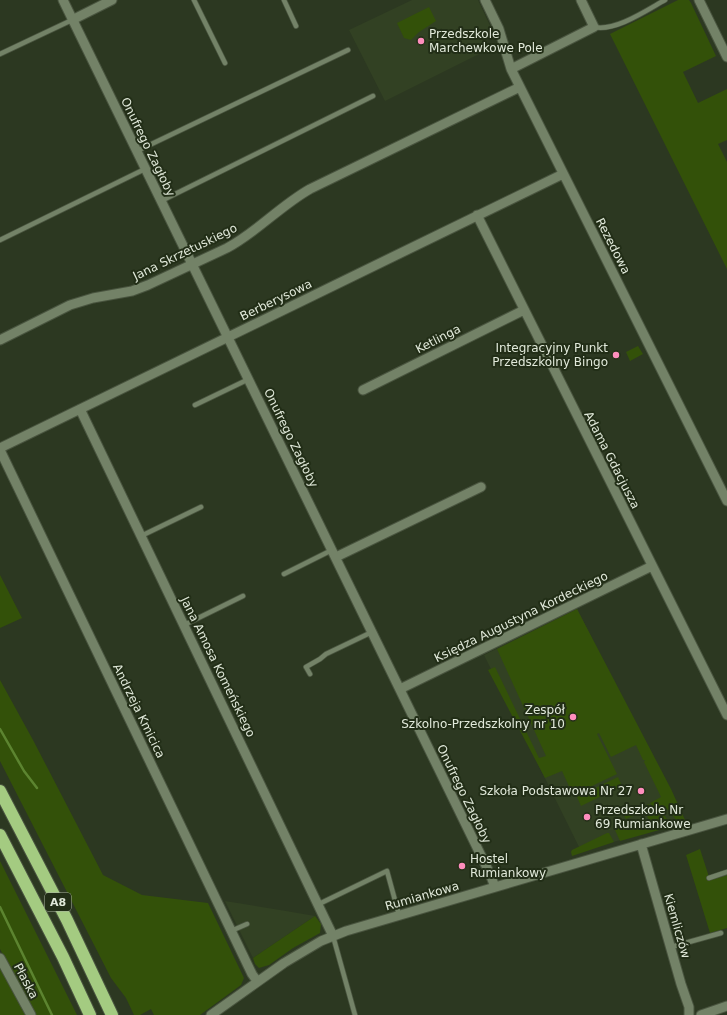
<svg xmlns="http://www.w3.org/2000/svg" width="727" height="1015" font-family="'DejaVu Sans',sans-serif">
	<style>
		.built { fill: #324123 }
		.green { fill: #335109 }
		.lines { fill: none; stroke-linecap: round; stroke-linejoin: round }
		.stream { stroke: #5c8430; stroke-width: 2.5 }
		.lane-casing { stroke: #49543f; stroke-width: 6 }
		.street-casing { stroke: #49543f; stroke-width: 11 }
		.highway-casing { stroke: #49543f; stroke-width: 14 }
		.lane { stroke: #738267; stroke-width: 4.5 }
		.street { stroke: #738267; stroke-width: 9 }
		.highway { stroke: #a4cb81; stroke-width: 12 }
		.poi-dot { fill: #fe8ebd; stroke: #222e17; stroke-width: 1.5 }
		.labels { text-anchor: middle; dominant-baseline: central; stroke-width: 4; stroke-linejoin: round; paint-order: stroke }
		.shield { fill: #222e17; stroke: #a8b1a0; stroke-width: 1 }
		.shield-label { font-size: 11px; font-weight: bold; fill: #e1e9da }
		.poi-label { font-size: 12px; fill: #e1e9da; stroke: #222e17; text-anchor: start }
		.street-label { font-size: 12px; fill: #e1e9da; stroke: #222e17 }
	</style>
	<rect width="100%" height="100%" fill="#2c3821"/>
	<path class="built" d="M412,0H478L492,30L481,53L385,101L349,30Z
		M577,609L685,822L581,851L484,655Z
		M225,901L286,911L315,916L253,958Z"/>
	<path class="green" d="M678,0H689L691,3L716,56L683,72L698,103L727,89V140L718,144L727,162V269L610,34Z
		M429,7L436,21L419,32L411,40L404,38L397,23Z
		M638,346L643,354L630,361L626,352Z
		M0,575L22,618L0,628Z
		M577,609L671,789L685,820L677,822C672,812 664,803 652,807L650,803L661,797L644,762L645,760H643L636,745L611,757L599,733L597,734L617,774L573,795L562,771L545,778L488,670L495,667L539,758L546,756L497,649Z
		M0,680L33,740L103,875L142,895L208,903L244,978L241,985L200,1015H154L151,1009L140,1015H134L126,998L111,978L0,761Z
		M618,777L622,786L581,806L577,797Z
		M649,804L651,808L626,819L624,816Z
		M659,812C665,815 669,820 670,827L620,841L615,830L616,828L630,825L643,818L647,827L651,824L647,816Z
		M607,833H609L614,842L572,856L571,852L572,850Z
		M700,849L710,880L727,875V928L710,933L686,855Z
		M0,861L77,1015H35L0,949Z
		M315,916L321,924L320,933L293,948L269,965L259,968L255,964L253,958Z
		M0,967L26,1015H0Z"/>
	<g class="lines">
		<path class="stream" d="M0,729L24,771L37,788
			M0,907L52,1015"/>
		<defs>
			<path id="lane" d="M194,0L225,63
				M284,0L296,26
				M594,27C615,32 647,10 665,0
				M0,54L72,20
				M137,151L348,50
				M161,201L373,96
				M0,240L145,169
				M195,405L249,379
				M141,536L201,507
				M284,574L332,550
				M184,625L243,596
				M310,674L306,667L320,659L326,654L372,632
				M709,878L727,872
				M319,904L387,871L399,915
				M231,931L247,924
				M333,936L355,1015
				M671,947L721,933"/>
			<path id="street" d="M63,0L490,874L495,887
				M485,0L499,29L511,69L727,501
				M699,0L727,57
				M72,20L112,0
				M511,69L594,27L581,0
				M477,215L727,715
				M0,340L70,305L93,298L132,291L148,285L227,248C257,232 280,206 310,189L520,87
				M363,390L524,310
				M80,409L333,936
				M0,448L563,174
				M0,450L252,974L257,981
				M336,557L481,487
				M400,689L652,566
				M641,844L681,984L689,1007V1015
				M0,958L31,1015
				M211,1015L284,963L321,941L346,931L727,819
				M701,1015L727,1006"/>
			<path id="highway" d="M0,791L67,920L112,1015
				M0,835L63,957L90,1015"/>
		</defs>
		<use href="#lane" class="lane-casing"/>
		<use href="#street" class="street-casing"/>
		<use href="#highway" class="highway-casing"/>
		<use href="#lane" class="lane"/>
		<use href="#street" class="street"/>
		<use href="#highway" class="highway"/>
	</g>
	<g class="poi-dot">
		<circle cx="421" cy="41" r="4"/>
		<circle cx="616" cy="355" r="4"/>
		<circle cx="573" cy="717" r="4"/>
		<circle cx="641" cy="791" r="4"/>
		<circle cx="587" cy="817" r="4"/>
		<circle cx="462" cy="866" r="4"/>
	</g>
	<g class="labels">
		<rect class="shield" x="45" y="893" width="26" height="18" rx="3"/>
		<g class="shield-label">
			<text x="58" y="902">A8</text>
		</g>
		<g class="poi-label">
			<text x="429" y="34">Przedszkole<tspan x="429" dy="14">Marchewkowe Pole</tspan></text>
			<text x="608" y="348" text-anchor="end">Integracyjny Punkt<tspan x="608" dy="14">Przedszkolny Bingo</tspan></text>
			<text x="565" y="710" text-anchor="end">Zespół<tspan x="565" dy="14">Szkolno-Przedszkolny nr 10</tspan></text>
			<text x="633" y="791" text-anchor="end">Szkoła Podstawowa Nr 27</text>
			<text x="595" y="810">Przedszkole Nr<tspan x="595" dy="14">69 Rumiankowe</tspan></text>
			<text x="470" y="859">Hostel<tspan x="470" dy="14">Rumiankowy</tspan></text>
		</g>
		<g class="street-label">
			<text transform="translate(148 147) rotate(64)">Onufrego Zagłoby</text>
			<text transform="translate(613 246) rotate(63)">Rezedowa</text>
			<text transform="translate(185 252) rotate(-26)">Jana Skrzetuskiego</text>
			<text transform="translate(276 300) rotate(-26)">Berberysowa</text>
			<text transform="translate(438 339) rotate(-27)">Ketlinga</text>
			<text transform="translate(291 438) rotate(64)">Onufrego Zagłoby</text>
			<text transform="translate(612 460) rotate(63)">Adama Gdacjusza</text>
			<text transform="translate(521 617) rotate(-26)">Księdza Augustyna Kordeckiego</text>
			<text transform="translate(218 667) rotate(64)">Jana Amosa Komeńskiego</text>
			<text transform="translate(139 711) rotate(64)">Andrzeja Kmicica</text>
			<text transform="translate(464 794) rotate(64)">Onufrego Zagłoby</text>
			<text transform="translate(422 896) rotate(-16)">Rumiankowa</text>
			<text transform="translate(677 926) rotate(74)">Kiemliczów</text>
			<text transform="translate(26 981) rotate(62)">Płaska</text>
		</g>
	</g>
</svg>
